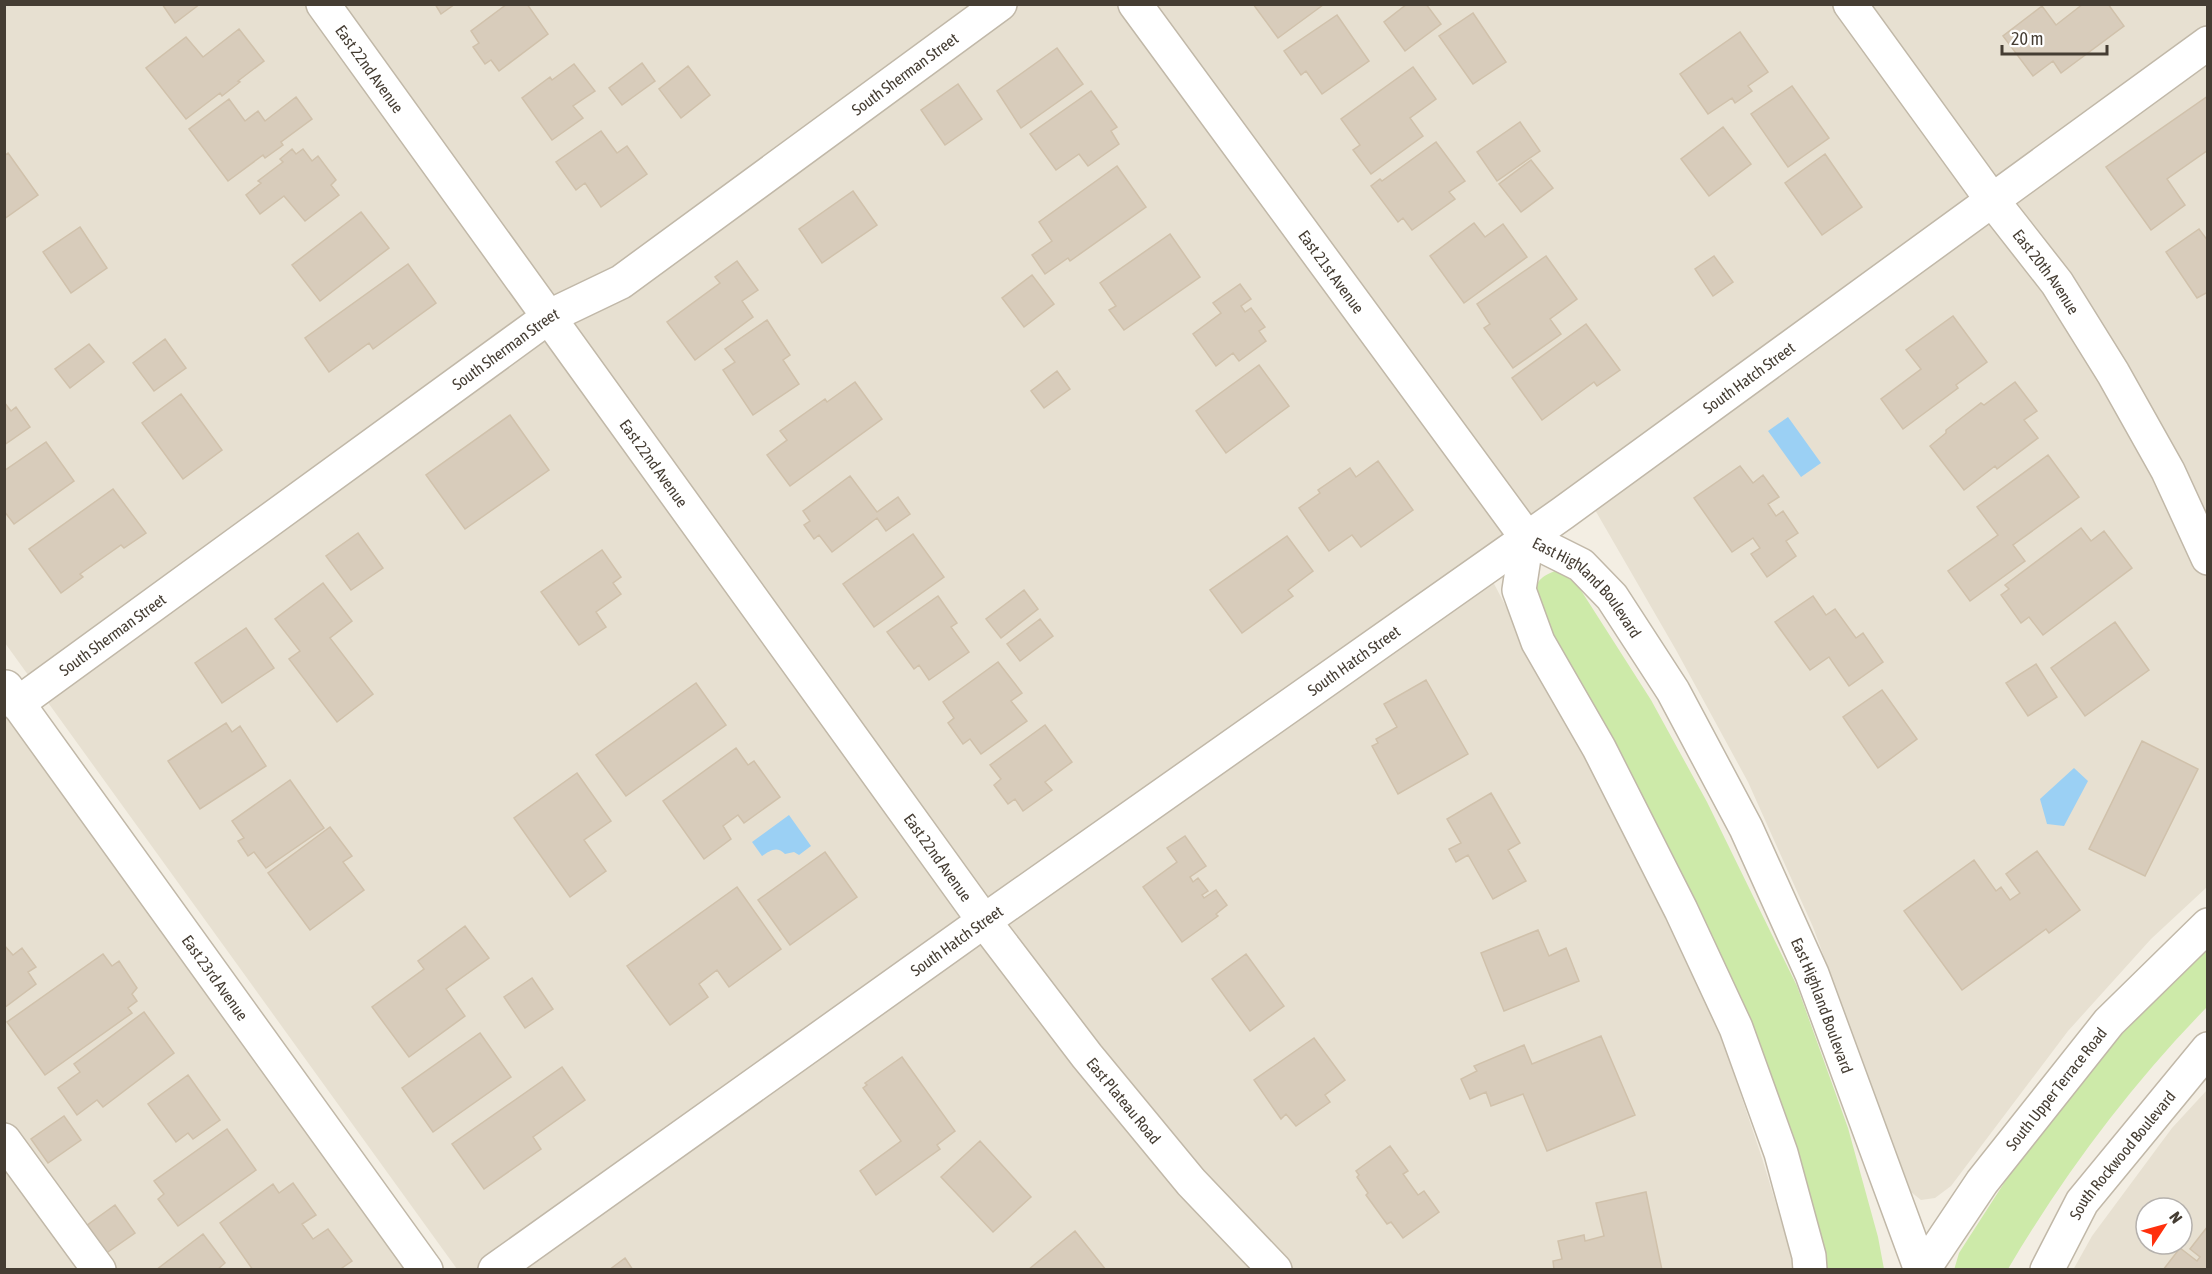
<svg xmlns="http://www.w3.org/2000/svg" width="2212" height="1274" font-family="'Asap Condensed',sans-serif">
	<style>
		.residential { fill: #e7e0d1; fill-rule: evenodd }
		.green { fill: #cdeaa9 }
		.water { fill: #9bd0f4 }
		.building { fill: #d8ccbb; stroke: #d0c1ab; stroke-width: 1.5 }
		.lines { fill: none; stroke-linecap: round; stroke-linejoin: round }
		.minor-casing { stroke: #c1b8a8; stroke-width: 36 }
		.minor { stroke: #fff; stroke-width: 33 }
		.labels { text-anchor: middle; dominant-baseline: central; stroke-width: 4.5; stroke-linejoin: round; paint-order: stroke }
		.street-label { font-size: 16px; fill: #453d33; stroke: #fff }
	</style>
	<rect width="100%" height="100%" fill="#f3eee3"/>
	<path class="residential" d="M4,5H2207V887L2151,939L2068,1031L1951,1186L1935,1198L1921,1200L1911,1192L1813,927L1748,782L1676,650L1591,503L1490,576L1668,918L1721,1036L1762,1158L1793,1260L1794,1269H457L5,643Z
		M5,714L407,1269H5Z
		M2207,1090V1269L2073,1270L2092,1236L2172,1128ZM2146,1208H2182V1244H2146Z"/>
	<path class="green" d="M1555,571L1566,573L1575,581L1651,700L1707,802L1797,986L1848,1128L1878,1237L1884,1269H1821L1677,868L1618,747L1533,607C1536,586 1534,579 1555,571Z
		M2207,948V1007C2130,1086 2064,1174 2008,1269L1954,1270L1959,1253L2015,1166L2114,1042Z"/>
	<path class="water" d="M1788,417L1821,463L1801,477L1768,431Z
		M2074,768L2088,781L2064,826L2047,824L2040,799Z
		M789,815L811,846L799,855L794,852L785,854C777,846 771,850 762,856L752,842Z"/>
	<path class="building" d="M162,4H200L175,23Z
		M435,4H455L441,14Z
		M507,4H527L548,34L499,71L491,60L485,64L473,47L479,43L471,31Z
		M1253,4H1322L1323,5L1278,38Z
		M1407,4H1426L1441,24L1405,51L1384,22Z
		M2083,4H2108L2124,26L2061,73L2053,61L2033,76L2003,36L2042,6L2056,25Z
		M1473,13L1506,62L1473,84L1439,36Z
		M1337,15L1369,61L1322,94L1306,71L1301,75L1284,51Z
		M239,29L264,61L238,81L240,82L222,96L220,93L186,119L146,68L186,37L203,57Z
		M1740,32L1768,72L1748,86L1752,91L1735,103L1732,98L1708,114L1680,74Z
		M1057,48L1083,84L1021,128L997,91Z
		M642,63L655,81L622,105L609,88Z
		M574,64L595,91L573,106L583,118L552,140L522,98L550,77L552,80Z
		M688,66L710,95L681,118L659,89Z
		M1413,67L1436,99L1410,118L1423,136L1371,174L1353,150L1360,145L1341,119Z
		M958,84L982,119L945,145L921,110Z
		M1792,86L1829,138L1788,167L1751,114Z
		M1091,91L1117,127L1111,131L1119,144L1088,166L1079,154L1056,170L1030,134Z
		M2208,96V150L2167,179L2185,205L2151,230L2106,167Z
		M296,97L312,119L281,142L283,145L265,158L263,155L228,181L189,129L229,99L245,121L258,111L265,121Z
		M1520,122L1540,151L1497,181L1477,152Z
		M1723,127L1751,164L1709,196L1681,159Z
		M601,131L617,153L627,146L647,174L601,207L585,183L576,190L556,162Z
		M1436,142L1465,181L1449,192L1455,199L1412,230L1403,218L1398,222L1371,186L1380,179L1382,181Z
		M292,149L296,154L303,149L312,161L318,156L336,180L331,185L339,195L305,221L284,196L260,214L246,195L261,183L258,181L283,162L280,159Z
		M8,153L38,195L4,219V156Z
		M1825,154L1862,207L1822,235L1785,183Z
		M1531,160L1553,188L1521,212L1499,184Z
		M1117,166L1146,207L1070,261L1068,258L1045,274L1032,255L1052,241L1039,222Z
		M853,191L877,225L822,263L799,229Z
		M361,212L389,248L320,301L292,265Z
		M1474,223L1485,237L1503,224L1527,257L1464,303L1430,256Z
		M80,227L107,268L71,293L43,252Z
		M2199,229L2208,241V292L2197,298L2166,252Z
		M1170,234L1200,277L1124,330L1109,310L1116,306L1100,283Z
		M1546,256L1577,299L1550,319L1561,334L1513,368L1484,328L1490,324L1477,304Z
		M1714,256L1733,282L1713,296L1695,269Z
		M737,261L758,290L742,301L753,317L695,360L667,322L720,283L715,277Z
		M408,264L436,303L373,349L369,343L329,372L305,338Z
		M1032,275L1054,304L1024,327L1002,298Z
		M1240,284L1251,299L1241,306L1245,312L1251,308L1265,327L1259,331L1266,341L1239,361L1233,353L1216,366L1193,334L1221,313L1213,303Z
		M1953,316L1987,362L1956,385L1958,388L1903,429L1881,399L1921,369L1906,350Z
		M767,320L790,355L783,360L799,384L753,415L723,370L735,362L725,349Z
		M1586,324L1620,370L1597,386L1594,382L1542,420L1512,378Z
		M165,339L186,368L154,391L133,363Z
		M89,344L104,362L70,388L55,369Z
		M1259,365L1289,406L1226,453L1196,411Z
		M1057,371L1070,389L1044,408L1031,391Z
		M855,382L882,419L790,486L767,455L787,440L780,431L825,399L827,402Z
		M2015,382L2037,411L2024,420L2038,438L1997,469L1995,466L1964,490L1930,446L1946,433V430L1981,403L1984,405Z
		M181,394L222,450L183,479L142,423Z
		M4,402L11,411L16,407L30,427L4,445Z
		M510,415L549,470L465,529L426,475Z
		M46,442L74,481L14,524L4,511V471Z
		M2048,455L2079,497L2013,545L2025,561L1970,601L1948,571L1998,535L1977,507Z
		M1378,461L1413,510L1361,547L1352,535L1329,551L1299,508L1320,493L1318,490L1350,468L1356,477Z
		M1740,466L1753,483L1763,475L1779,497L1768,504L1776,516L1783,511L1798,533L1786,541L1796,556L1767,577L1751,554L1760,548L1753,538L1732,552L1694,498Z
		M850,476L877,512L898,497L910,514L886,531L877,518L832,552L819,535L814,539L804,525L810,521L803,511Z
		M113,489L146,533L124,548L121,545L80,574L83,577L61,593L29,549Z
		M2081,528L2091,541L2104,531L2132,568L2043,635L2029,617L2021,623L2001,595L2009,589L2005,585Z
		M358,533L383,568L351,590L326,556Z
		M913,534L944,577L874,627L843,584Z
		M1287,536L1313,571L1288,590L1293,596L1242,633L1210,590Z
		M602,550L621,577L613,583L621,594L596,612L606,627L579,645L541,592Z
		M323,583L352,621L330,638L373,694L337,722L289,659L300,651L275,619Z
		M1024,590L1038,609L1001,638L986,619Z
		M938,596L957,623L951,627L969,652L929,680L919,665L914,669L887,632Z
		M1813,596L1826,615L1835,609L1856,638L1863,633L1883,662L1849,686L1829,657L1810,670L1775,622Z
		M1040,619L1053,636L1020,661L1007,644Z
		M2115,622L2149,670L2085,716L2051,668Z
		M246,628L274,668L222,703L195,663Z
		M998,662L1022,693L1011,701L1027,721L981,754L970,739L963,744L948,723L954,718L943,702Z
		M2036,664L2057,697L2028,716L2006,683Z
		M1426,680L1468,754L1398,794L1372,746L1378,743L1376,739L1397,727L1384,704Z
		M696,683L726,725L626,796L596,755Z
		M1882,690L1917,739L1878,768L1843,717Z
		M226,723L232,732L240,726L266,766L200,809L168,761Z
		M1045,725L1072,762L1045,782L1052,790L1023,811L1015,799L1008,804L994,785L1001,779L990,765Z
		M2142,741L2198,769L2145,876L2089,849Z
		M736,748L748,765L754,761L780,797L744,823L738,815L723,826L731,839L704,859L663,801Z
		M577,773L611,821L584,840L606,871L570,897L514,818Z
		M290,780L324,828L266,868L254,852L248,856L238,841L244,838L232,821Z
		M1491,793L1520,843L1508,850L1526,881L1493,899L1468,855L1456,862L1449,849L1461,843L1447,819Z
		M330,827L352,856L343,862L364,890L310,930L268,873Z
		M1185,836L1206,866L1190,877L1193,882L1198,878L1208,891L1202,895L1204,898L1216,890L1227,905L1216,914L1218,916L1182,942L1143,887L1177,862L1167,848Z
		M2037,851L2080,910L2049,933L2046,929L1962,990L1904,911L1974,860L1996,891L2001,887L2010,900L2020,893L2006,874Z
		M825,852L857,897L790,945L758,900Z
		M737,887L781,949L729,987L717,970L699,984L708,997L670,1025L627,966Z
		M465,926L489,958L446,989L465,1016L409,1057L372,1007L424,969L418,961Z
		M1538,930L1549,956L1566,948L1579,981L1504,1011L1481,953Z
		M4,945L13,955L22,948L36,967L28,972L36,984L4,1008Z
		M103,954L112,966L119,961L137,988L132,994L137,1001L128,1008L132,1013L45,1075L7,1022Z
		M1246,954L1284,1006L1250,1031L1212,979Z
		M532,978L553,1009L525,1028L504,997Z
		M144,1012L174,1053L103,1107L97,1100L77,1115L58,1088L80,1072L74,1064Z
		M480,1033L511,1077L433,1132L402,1088Z
		M1601,1036L1635,1115L1547,1151L1523,1094L1491,1106L1486,1092L1470,1099L1461,1079L1477,1071L1474,1066L1524,1045L1532,1064Z
		M1314,1038L1345,1080L1325,1095L1330,1102L1296,1126L1286,1114L1281,1119L1254,1080Z
		M902,1057L955,1131L937,1145L940,1149L876,1195L860,1171L901,1141L863,1088L867,1085L865,1083Z
		M562,1067L585,1100L533,1137L541,1149L484,1189L452,1144Z
		M188,1075L220,1120L193,1139L188,1133L176,1142L148,1104Z
		M64,1116L81,1140L48,1163L31,1139Z
		M227,1129L256,1170L178,1226L158,1199L164,1194L154,1181Z
		M980,1141L1031,1197L993,1232L941,1177Z
		M1390,1146L1408,1171L1403,1174L1418,1195L1424,1191L1439,1212L1403,1238L1391,1222L1387,1224L1366,1195L1368,1193L1357,1177L1359,1175L1356,1171Z
		M293,1183L316,1215L302,1224L313,1239L328,1229L352,1261L339,1270H253L220,1223L273,1184L279,1193Z
		M1646,1192L1662,1270H1554L1553,1261L1562,1259L1558,1241L1584,1235L1585,1241L1604,1236L1596,1203Z
		M115,1205L135,1233L105,1254L86,1226Z
		M2208,1226V1270H2163L2180,1248L2197,1261L2200,1257L2190,1249Z
		M1075,1231L1106,1270H1028Z
		M203,1234L225,1263L217,1270H156Z
		M625,1258L633,1270H609Z"/>
	<g class="lines">
		<defs>
			<g id="minor">
				<path id="s1" d="M323,4L984,921L1087,1056L1191,1182L1275,1270"/>
				<path id="s2" d="M1135,4L1527,538L1581,565L1612,597L1673,691L1746,828L1812,974L1921,1270"/>
				<path id="s3" d="M1850,4L1992,200L2057,283L2113,373L2168,471L2208,558"/>
				<path d="M1527,538L1519,590L1538,642L1599,748L1681,910L1736,1028L1781,1153L1809,1256L1810,1270"/>
				<path id="s4" d="M6,687L426,1270"/>
				<path id="s5" d="M17,704L550,316L621,282L1000,4"/>
				<path d="M4,1140L99,1270"/>
				<path id="s6" d="M495,1270L984,921L1563,513L2208,43"/>
				<path id="s7" d="M1923,1270L1982,1182L2109,1022L2208,925"/>
				<path id="s8" d="M2047,1270L2082,1202L2208,1049"/>
			</g>
		</defs>
		<use href="#minor" class="minor-casing"/>
		<use href="#minor" class="minor"/>
	</g>
	<g class="labels">
		<g class="street-label">
			<text stroke="none"><textPath href="#s1" startOffset="80">East 22nd Avenue</textPath></text>
			<text stroke="none"><textPath href="#s5" startOffset="1090">South Sherman Street</textPath></text>
			<text stroke="none"><textPath href="#s2" startOffset="332">East 21st Avenue</textPath></text>
			<text stroke="none"><textPath href="#s3" startOffset="332">East 20th Avenue</textPath></text>
			<text stroke="none"><textPath href="#s5" startOffset="604">South Sherman Street</textPath></text>
			<text stroke="none"><textPath href="#s6" startOffset="1539">South Hatch Street</textPath></text>
			<text stroke="none"><textPath href="#s1" startOffset="566">East 22nd Avenue</textPath></text>
			<text stroke="none"><textPath href="#s2" startOffset="742">East Highland Boulevard</textPath></text>
			<text stroke="none"><textPath href="#s5" startOffset="118">South Sherman Street</textPath></text>
			<text stroke="none"><textPath href="#s6" startOffset="1053">South Hatch Street</textPath></text>
			<text stroke="none"><textPath href="#s1" startOffset="1052">East 22nd Avenue</textPath></text>
			<text stroke="none"><textPath href="#s6" startOffset="567">South Hatch Street</textPath></text>
			<text stroke="none"><textPath href="#s4" startOffset="358">East 23rd Avenue</textPath></text>
			<text stroke="none"><textPath href="#s2" startOffset="1228">East Highland Boulevard</textPath></text>
			<text stroke="none"><textPath href="#s7" startOffset="225">South Upper Terrace Road</textPath></text>
			<text stroke="none"><textPath href="#s1" startOffset="1358">East Plateau Road</textPath></text>
			<text stroke="none"><textPath href="#s8" startOffset="138">South Rockwood Boulevard</textPath></text>
		</g>
	</g>
	<rect width="2212" height="1274" fill="none" stroke="#453d33" stroke-width="12"/>
	<g transform="translate(2164 1226) rotate(54)"><circle r="28" fill="#ffffff" stroke="#b5b1ad" stroke-width="1.5"/>
	<path d="M0-4.5L10 22L0 15L-10 22Z" fill="#ff300d"/>
	<text y="-9" font-size="16" font-weight="bold" text-anchor="middle" fill="#453d33">N</text>
	</g>
	<path d="M2002 45v9h105v-9" fill="none" stroke="#453d33" stroke-width="3"/>
	<text x="2011" y="45" font-size="18" fill="#453d33" stroke="#ffffff" stroke-width="4.5" paint-order="stroke">20 m</text>
</svg>
